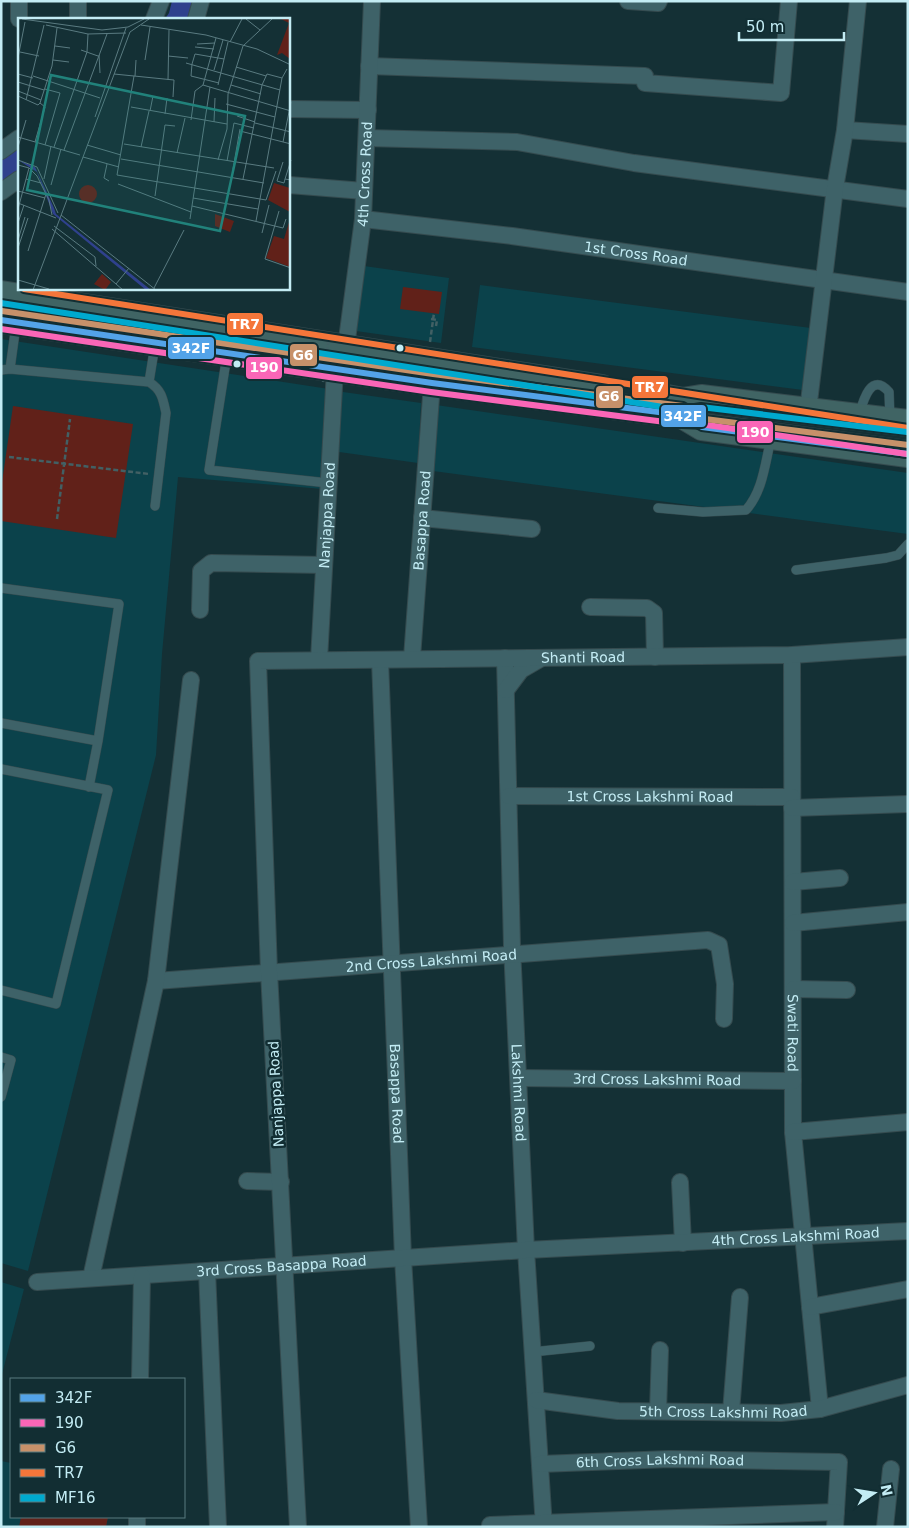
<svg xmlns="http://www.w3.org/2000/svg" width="909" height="1528" font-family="'DejaVu Sans',sans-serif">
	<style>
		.built { fill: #0b424b }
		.green { fill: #612119 }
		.water { fill: #2f418d }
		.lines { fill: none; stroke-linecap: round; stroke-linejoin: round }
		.service-casing { stroke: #354b4f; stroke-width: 10 }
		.minor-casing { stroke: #354b4f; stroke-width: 18 }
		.primary-casing { stroke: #354b4f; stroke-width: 28 }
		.path { stroke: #426064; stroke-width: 2.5; stroke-dasharray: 5 2.5; stroke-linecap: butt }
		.service { stroke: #3e6268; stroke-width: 9 }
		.minor { stroke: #3e6268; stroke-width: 16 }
		.primary { stroke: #406464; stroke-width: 26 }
		.path-bridge { stroke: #426064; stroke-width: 2.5; stroke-dasharray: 5 2.5; stroke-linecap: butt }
		.bus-1-casing { stroke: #122e33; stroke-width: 10 }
		.bus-2-casing { stroke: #122e33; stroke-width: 10 }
		.bus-3-casing { stroke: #122e33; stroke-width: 10 }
		.bus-4-casing { stroke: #122e33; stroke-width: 10 }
		.bus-5-casing { stroke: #122e33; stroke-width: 10 }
		.bus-1 { stroke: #53a3e8; stroke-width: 6 }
		.bus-2 { stroke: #fa66b7; stroke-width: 6 }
		.bus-3 { stroke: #c7916a; stroke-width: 6 }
		.bus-4 { stroke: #f5763a; stroke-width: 6 }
		.bus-5 { stroke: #00a9ce; stroke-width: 6 }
		.bus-dot { fill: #c3ecf4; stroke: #122e33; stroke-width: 2 }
		.labels { text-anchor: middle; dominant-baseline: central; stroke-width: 5; stroke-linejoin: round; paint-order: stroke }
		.street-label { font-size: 14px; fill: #c3ecf4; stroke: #122e33 }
		.inset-road { fill: none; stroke: #5a7b81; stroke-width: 1 }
		.view { fill: #21827b; fill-opacity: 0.15; stroke: #21827b; stroke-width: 2.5 }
		.inset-edge { fill: none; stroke: #c3ecf4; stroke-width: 2.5 }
		.line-badge { stroke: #122e33; stroke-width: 2 }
		.badge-label { font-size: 14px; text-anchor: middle; font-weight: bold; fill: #fff }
	</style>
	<rect width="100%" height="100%" fill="#143035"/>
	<path class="built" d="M364,266L449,278L441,343L356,331Z
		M480,285L811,328L803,390L472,347Z
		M1,339L329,389L323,489L178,477L162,654L156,755L28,1271L1,1263Z
		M336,391L421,403L418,463L332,451Z
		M436,405L908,473V534L433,471Z
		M1,1282L24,1289L1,1378Z
		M1,1461L11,1463V1517H108L106,1527H1Z"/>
	<path class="green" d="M403,287L442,292L439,314L400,309Z
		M13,406L133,424L116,538L1,521V489Z
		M21,1517H108L106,1527H19Z"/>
	<path class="water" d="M172,1H193L188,19H165L169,13Z
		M19,148V172L1,186V161Z"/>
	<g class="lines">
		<defs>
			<path id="service" d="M227,355L209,470L328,483
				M10,369L149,382
				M1,370L10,369L16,325
				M859,415C863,401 871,371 889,392L890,419
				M155,506L166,413C163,399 162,390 149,382L155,345
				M658,508L703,512L746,510C763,491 765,463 771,439
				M796,570L886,558L898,555L908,544
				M1,588L119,604L98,741L1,723
				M1,769L108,790L56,1004L1,990
				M89,787L98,741
				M1,1057L11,1060L1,1097
				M532,1352L590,1346"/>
			<g id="minor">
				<path d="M19,1V19"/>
				<path d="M78,1V19"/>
				<path d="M628,1L658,3L659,1"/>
				<path d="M154,19L161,1"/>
				<path d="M196,19L201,1"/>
				<path d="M369,66L645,76V83L781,93L789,1"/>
				<path d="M289,109L368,110"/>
				<path d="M845,130L908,134"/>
				<path d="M367,138L517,142L634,163L908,199"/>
				<path d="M1,151L19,138"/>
				<path d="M289,185L364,191"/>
				<path d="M1,192L19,179"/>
				<path id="s1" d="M363,219L512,236L908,292"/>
				<path id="s2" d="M346,347L363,219L372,1"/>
				<path d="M808,410L835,188L845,130L858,1"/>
				<path d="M422,518L532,529"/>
				<path d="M590,607L647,608L654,613L655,657"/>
				<path d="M200,610L201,571L211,563L324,565"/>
				<path id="s3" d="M792,655L793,1132L820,1409"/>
				<path id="s4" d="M412,658L432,383"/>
				<path id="s5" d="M505,658L512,947L526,1250L544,1527"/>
				<path id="s6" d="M319,660L335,369"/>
				<path id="s7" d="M380,660L403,1258L419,1527"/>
				<path d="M506,690L521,670L540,659"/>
				<path id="s8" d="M509,796L792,797"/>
				<path d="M792,808L908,804"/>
				<path d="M793,882L840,878"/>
				<path d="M793,923L908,912"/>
				<path id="s9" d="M156,981L708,940L719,945L725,984L724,1019"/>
				<path d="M794,989L847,990"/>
				<path id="s10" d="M519,1078L793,1081"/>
				<path d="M793,1132L908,1122"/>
				<path d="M247,1181L281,1182"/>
				<path d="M680,1182L683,1243"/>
				<path d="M207,1271L218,1527"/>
				<path d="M91,1278L156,981L191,680"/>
				<path id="s11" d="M37,1282L526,1250L908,1231"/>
				<path d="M810,1307L908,1289"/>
				<path d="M140,1379L142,1276"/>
				<path id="s12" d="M536,1400L618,1411L781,1413L820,1409L908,1385"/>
				<path d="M658,1411L660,1350"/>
				<path d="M731,1412L740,1297"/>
				<path id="s13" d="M540,1464L670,1459L839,1462L835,1527"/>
				<path d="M490,1525L836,1512"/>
				<path d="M137,1527V1517"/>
				<path id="s14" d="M298,1527L269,972L258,661L792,655L908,647"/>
				<path d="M885,1527L891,1469"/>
			</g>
			<path id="primary" d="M1,294L602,388
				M1,320L432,383L682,415L702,427L908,454
				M656,396L683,401L701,398L908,423"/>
		</defs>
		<use href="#service" class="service-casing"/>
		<use href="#minor" class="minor-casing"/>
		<use href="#primary" class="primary-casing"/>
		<path class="path" d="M431,319L437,320L436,326
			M430,342L434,313
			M9,457L149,474
			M57,519L70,419"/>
		<use href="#service" class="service"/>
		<use href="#minor" class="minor"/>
		<use href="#primary" class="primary"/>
		<path class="path-bridge" d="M323,382L329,335"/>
		<defs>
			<path id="bus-1" d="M1,320L432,383L682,415L702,427L908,454"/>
			<path id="bus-2" d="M1,329L431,392L681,424L707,425L907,454"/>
			<path id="bus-3" d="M2,311L433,374L683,406L705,419L908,445"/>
			<path id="bus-4" d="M24,289L908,428"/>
			<path id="bus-5" d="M1,303L682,410L701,407L907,432"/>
		</defs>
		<use href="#bus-1" class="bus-1-casing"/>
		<use href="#bus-2" class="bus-2-casing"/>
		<use href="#bus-3" class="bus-3-casing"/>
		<use href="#bus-4" class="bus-4-casing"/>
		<use href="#bus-5" class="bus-5-casing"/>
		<use href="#bus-1" class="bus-1"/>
		<use href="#bus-2" class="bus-2"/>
		<use href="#bus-3" class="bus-3"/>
		<use href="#bus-4" class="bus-4"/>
		<use href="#bus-5" class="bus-5"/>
	</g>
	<g class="bus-dot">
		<circle cx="400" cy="348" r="4.5"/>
		<circle cx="237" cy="364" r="4.5"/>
	</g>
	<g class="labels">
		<g class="street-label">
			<text stroke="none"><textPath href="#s2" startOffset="174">4th Cross Road</textPath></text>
			<text stroke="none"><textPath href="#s1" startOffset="275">1st Cross Road</textPath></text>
			<text stroke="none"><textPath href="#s6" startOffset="145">Nanjappa Road</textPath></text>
			<text stroke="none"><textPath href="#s4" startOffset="138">Basappa Road</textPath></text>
			<text stroke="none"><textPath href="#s14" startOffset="1192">Shanti Road</textPath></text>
			<text stroke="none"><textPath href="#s8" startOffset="141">1st Cross Lakshmi Road</textPath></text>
			<text stroke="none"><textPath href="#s9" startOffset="276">2nd Cross Lakshmi Road</textPath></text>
			<text stroke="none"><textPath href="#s3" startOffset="378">Swati Road</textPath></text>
			<text stroke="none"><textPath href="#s10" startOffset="138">3rd Cross Lakshmi Road</textPath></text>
			<text stroke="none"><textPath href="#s7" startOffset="434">Basappa Road</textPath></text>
			<text stroke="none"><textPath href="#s5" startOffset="435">Lakshmi Road</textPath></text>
			<text transform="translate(276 1094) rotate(-93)">Nanjappa Road</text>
			<text stroke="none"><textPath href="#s11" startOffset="760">4th Cross Lakshmi Road</textPath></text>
			<text stroke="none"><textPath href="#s11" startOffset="245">3rd Cross Basappa Road</textPath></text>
			<text stroke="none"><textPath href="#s12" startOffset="188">5th Cross Lakshmi Road</textPath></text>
			<text stroke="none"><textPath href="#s13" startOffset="120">6th Cross Lakshmi Road</textPath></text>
		</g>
	</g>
	<g transform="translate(18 18)">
		<rect width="272" height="272" fill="#143035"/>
		<path d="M263,1H272V41L264,35L259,37L271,5ZM256,165L272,170V194L250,182ZM61 176a9 9 0 1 1 18 0a9 9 0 1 1-18 0ZM197,196L216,203L212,214L197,208ZM272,201V249L248,240L256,218L266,221ZM84,256L93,264L87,272L76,266Z" fill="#612119"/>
		<path d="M0,142L17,149L36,190L38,196L133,272H128L35,196L19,154Z" fill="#2f418d"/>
		<path class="inset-road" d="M4,1L84,12L110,9L126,1M228,1L242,12M28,7L70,16L108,15M123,7L188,17L239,31L273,47M212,24L224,1M179,26L197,25M37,28L52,30M177,29L196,31M63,32L80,38M2,34L21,38M81,37L82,55M150,38L170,40M0,40L7,4M35,42L51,44M127,42L132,9M168,45L262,72M218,49L248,58M196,52L205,22M0,56L15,60M96,56L156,62L155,79M15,58L82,80M116,58L99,157L248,182L258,153M117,58L118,42M150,62L151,12M0,64L26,72M201,65L173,58L174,46L177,36L206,41M185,67L273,93M200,67L210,24M213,67L243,76M27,71L42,75L27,127M0,73L23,82M0,78L20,87L22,85M8,82L26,7M208,86L257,99M113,89L209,106M132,93L135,78M147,96L149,80M219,98L237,104M77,99L108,10M173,102L177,73L185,67L198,20M196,104L197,80M237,105L273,114M222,113L273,126M0,119L62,137M17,124L27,89L22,85L34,48L39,10M265,124L273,84M106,126L256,150M69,127L103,137M0,129L8,102M36,129L69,34L70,16M123,129L131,93M46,132L89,16M159,135L167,100M65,139L101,149M103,141L246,165M0,142L19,149L40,195M200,142L209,111L210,76L225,28L254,1M273,142L267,161L273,162M209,143L216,105L236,110M265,144L259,163L266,165L267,161M89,146L86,160L91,163M0,147L11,150L19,158L31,182L34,197M215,151L222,111M8,161L23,165M26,161L33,128M225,161L244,67L249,56L264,60M100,166L173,194M33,167L43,131M0,173L27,180M137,178L147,107L157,108M175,180L240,191M0,185L38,200M174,188L265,210L268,201M0,191L11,150M261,193L247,241L273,250M43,197L138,272M172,201L192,69M238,203L264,60L269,51M0,205L6,187M36,208L77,239L78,248M34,211L105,272M244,215L251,187M0,222L7,199M0,230L10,200M10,233L28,176M0,262L31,271M98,266L111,250M136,270L166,212M15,272L112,14L131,1"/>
		<path class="view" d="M33,57L227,98L202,213L9,172Z"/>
		<rect width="272" height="272" class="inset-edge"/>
	</g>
	<g class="line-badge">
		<rect x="226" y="312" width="38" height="24" rx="5" fill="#f5763a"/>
		<rect x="167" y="336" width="48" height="24" rx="5" fill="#53a3e8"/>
		<rect x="289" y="343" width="29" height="24" rx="5" fill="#c7916a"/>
		<rect x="245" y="356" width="38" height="24" rx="5" fill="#fa66b7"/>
		<rect x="631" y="375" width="38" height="24" rx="5" fill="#f5763a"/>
		<rect x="595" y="385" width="29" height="24" rx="5" fill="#c7916a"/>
		<rect x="660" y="404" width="47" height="24" rx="5" fill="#53a3e8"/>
		<rect x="736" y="420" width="38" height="24" rx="5" fill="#fa66b7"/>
	</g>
	<g class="badge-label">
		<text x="245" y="329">TR7</text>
		<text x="191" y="353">342F</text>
		<text x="303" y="360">G6</text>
		<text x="264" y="372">190</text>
		<text x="650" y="392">TR7</text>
		<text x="609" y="401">G6</text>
		<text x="683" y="421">342F</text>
		<text x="755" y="437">190</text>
	</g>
	<rect width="909" height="1528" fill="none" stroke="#c3ecf4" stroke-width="5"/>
	<rect x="10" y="1378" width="175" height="140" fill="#122e33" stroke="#597a80"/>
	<rect x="20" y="1394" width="25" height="8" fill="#53a3e8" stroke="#597a80"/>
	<text x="55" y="1403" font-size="15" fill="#c3ecf4">342F</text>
	<rect x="20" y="1419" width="25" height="8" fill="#fa66b7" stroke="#597a80"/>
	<text x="55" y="1428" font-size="15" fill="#c3ecf4">190</text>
	<rect x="20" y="1444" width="25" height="8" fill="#c7916a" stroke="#597a80"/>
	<text x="55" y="1453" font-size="15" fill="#c3ecf4">G6</text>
	<rect x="20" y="1469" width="25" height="8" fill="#f5763a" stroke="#597a80"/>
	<text x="55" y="1478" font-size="15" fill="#c3ecf4">TR7</text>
	<rect x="20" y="1494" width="25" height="8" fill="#00a9ce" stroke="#597a80"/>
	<text x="55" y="1503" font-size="15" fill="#c3ecf4">MF16</text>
	<g transform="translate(874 1493) rotate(78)" stroke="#122e33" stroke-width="4" paint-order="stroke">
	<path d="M0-4L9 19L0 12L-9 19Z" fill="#c3ecf4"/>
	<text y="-8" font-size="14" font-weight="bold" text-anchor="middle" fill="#c3ecf4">N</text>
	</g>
	<path d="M739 32v8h105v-8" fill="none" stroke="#c3ecf4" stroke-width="2.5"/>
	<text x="746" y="32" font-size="15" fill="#c3ecf4" stroke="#122e33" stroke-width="4" paint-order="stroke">50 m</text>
</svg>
